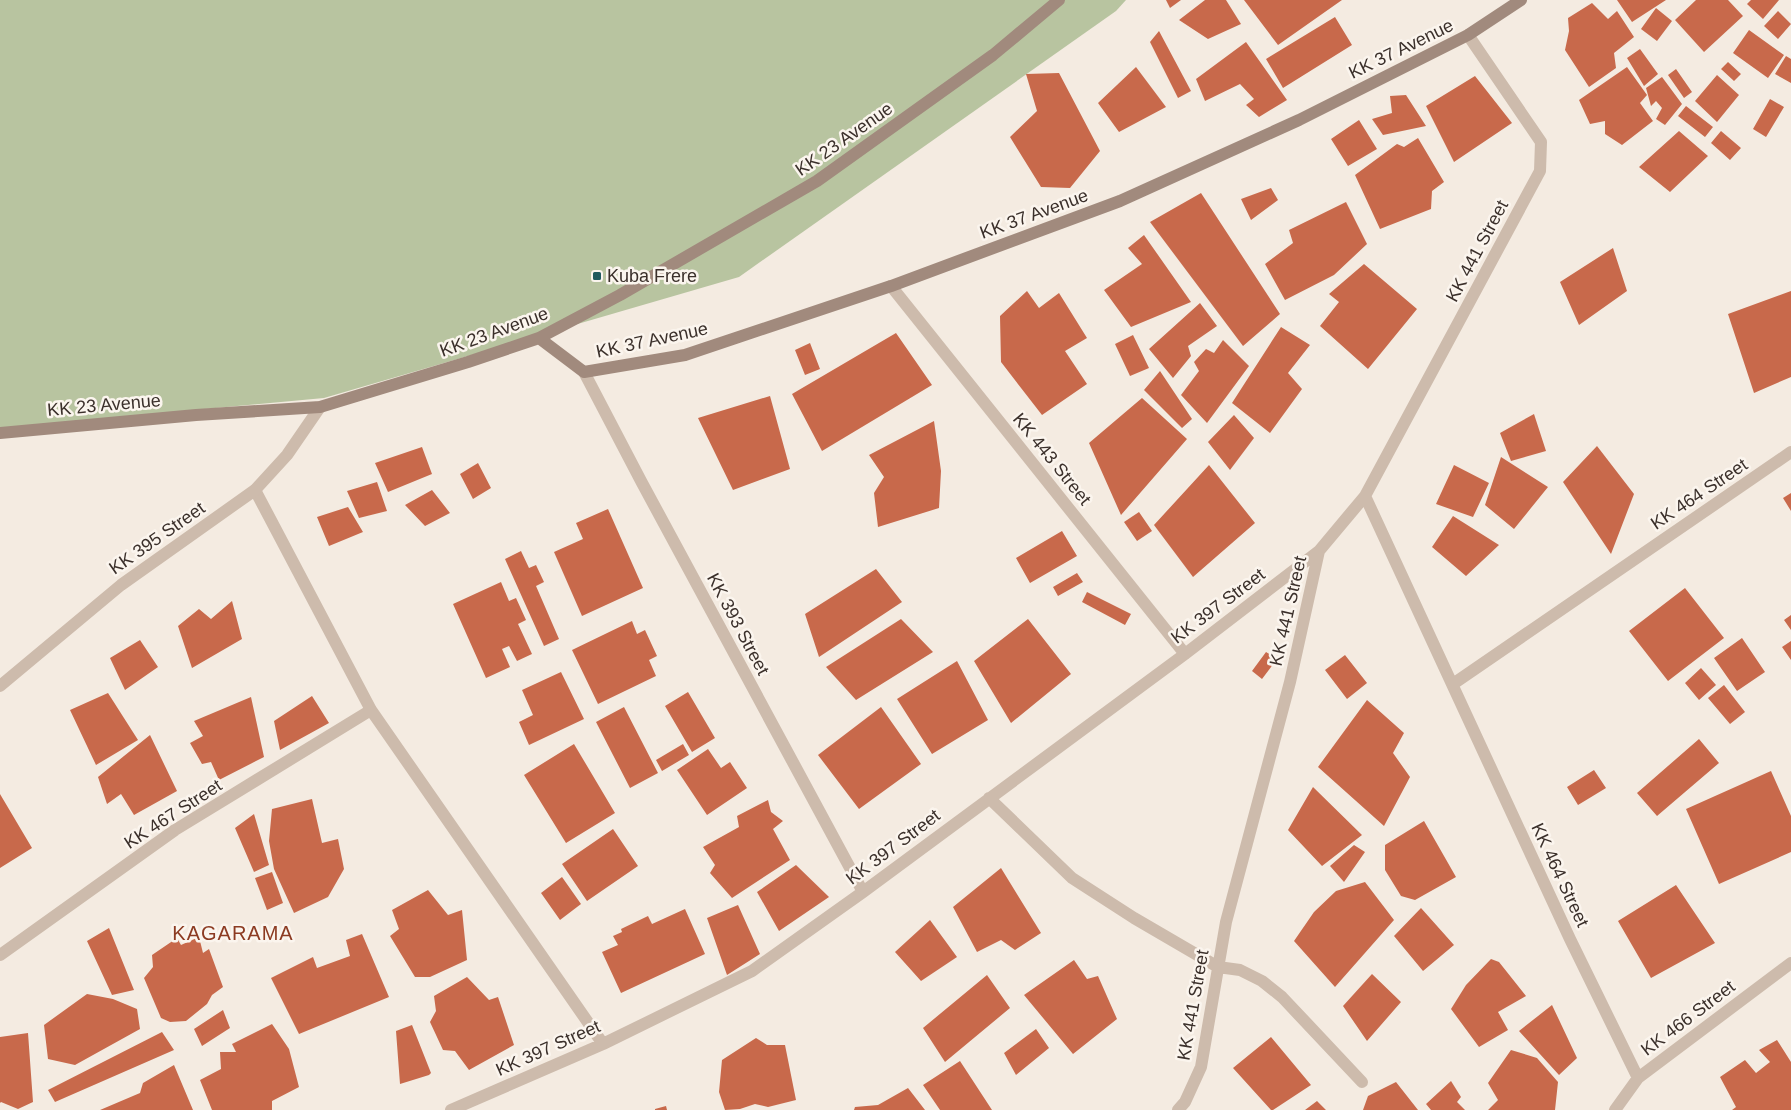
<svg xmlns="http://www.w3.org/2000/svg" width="1791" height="1110" font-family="Helvetica,sans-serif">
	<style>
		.green { fill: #b8c4a0 }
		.building { fill: #c8694b }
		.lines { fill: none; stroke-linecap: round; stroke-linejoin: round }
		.minor { stroke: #cdbbac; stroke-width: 12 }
		.tertiary { stroke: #cdbbac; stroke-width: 12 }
		.secondary { stroke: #a18a7d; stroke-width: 12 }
		.poi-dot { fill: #1f5a5e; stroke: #fbf5ee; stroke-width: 2 }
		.labels { text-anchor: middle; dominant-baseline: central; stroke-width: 5; stroke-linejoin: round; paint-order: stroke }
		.street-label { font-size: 18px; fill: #3b302b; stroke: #fbf5ee }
		.poi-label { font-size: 18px; fill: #3b302b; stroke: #fbf5ee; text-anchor: start }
		.quarter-label { font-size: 20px; letter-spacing: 1px; fill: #8c3b22; stroke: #fbf5ee }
	</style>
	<rect width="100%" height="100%" fill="#f4ebe1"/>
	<path class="green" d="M0,0H1126L1116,11L739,277L324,398L0,428Z"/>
	<path class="building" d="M1166,0H1181L1170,8Z
		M1205,0H1226L1241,24L1208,39L1179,20Z
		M1244,0H1342L1278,45Z
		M1617,0H1666L1632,22Z
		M1696,0H1728L1743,16L1704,52L1675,20Z
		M1751,0H1779L1763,19L1747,4Z
		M1592,3L1608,19L1617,11L1634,37L1614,53L1616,68L1589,87L1565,50L1569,31L1568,18Z
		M1656,8L1672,21L1657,41L1641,29Z
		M1778,11L1791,24L1778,39L1764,26Z
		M1335,17L1352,45L1283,88L1266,59Z
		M1749,30L1784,55L1768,78L1733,53Z
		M1159,31L1191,91L1178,98L1150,42Z
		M1246,42L1287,100L1259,117L1246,105L1254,99L1240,84L1205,101L1196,79Z
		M1640,49L1658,74L1644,86L1627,58Z
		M1786,56L1791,59V83L1775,74Z
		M1728,62L1741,74L1734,81L1721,69Z
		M1136,67L1166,107L1119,132L1098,103Z
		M1627,67L1647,95L1640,103L1653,121L1622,145L1605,134V121L1590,124L1579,100Z
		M1676,69L1692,92L1684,98L1668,75Z
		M1059,73L1100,151L1070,188L1041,187L1010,137L1037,111L1026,74Z
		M1717,75L1739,95L1717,122L1695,101Z
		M1475,76L1512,123L1454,162L1426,106Z
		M1662,77L1682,104L1665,125L1656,119L1662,108L1656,101L1651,106L1646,88Z
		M1406,95L1426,126L1383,135L1372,119L1392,113L1390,96Z
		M1770,99L1784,107L1766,137L1753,129Z
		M1686,106L1713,127L1705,137L1678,116Z
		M1359,120L1377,149L1348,166L1331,139Z
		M1679,131L1708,156L1670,192L1639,167Z
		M1721,131L1741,148L1730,160L1711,143Z
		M1418,138L1444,182L1432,191L1431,209L1380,229L1355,175L1397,144L1404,147Z
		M1271,188L1278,200L1251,220L1241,199Z
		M1201,193L1280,314L1243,346L1150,222Z
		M1346,202L1367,244L1334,275L1285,300L1265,264L1293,243L1289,230Z
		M1144,235L1191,302L1131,327L1104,290L1142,264L1128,248Z
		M1613,248L1627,291L1579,325L1560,282Z
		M1364,264L1417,309L1368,369L1320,326L1339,302L1329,294Z
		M1027,291L1039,308L1059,293L1087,338L1065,351L1087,384L1042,415L1001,362L1000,316Z
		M1791,291V377L1754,393L1728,314Z
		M1200,303L1217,326L1188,346L1191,356L1173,378L1149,349Z
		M1281,327L1310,345L1288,373L1302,389L1270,433L1232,403Z
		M896,333L932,385L822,451L792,394Z
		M1133,335L1149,368L1130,376L1115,344Z
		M1223,340L1249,366L1207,423L1181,395L1199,371L1194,362L1206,349L1214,353Z
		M810,343L820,369L805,375L795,350Z
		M1160,371L1192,419L1182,428L1144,390Z
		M770,396L790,469L733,490L698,418Z
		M1142,398L1187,439L1121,515L1089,443Z
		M1534,414L1546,451L1511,461L1500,433Z
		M1234,415L1254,438L1230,470L1208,442Z
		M934,421L941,471L939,508L878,527L874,493L884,477L869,455Z
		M1597,446L1634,494L1611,554L1563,482Z
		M422,447L432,474L388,492L375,463Z
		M1501,457L1548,487L1514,529L1485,505Z
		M478,463L491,488L473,499L460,474Z
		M1209,465L1255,523L1193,577L1154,525Z
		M1454,465L1489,483L1473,517L1436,504Z
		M377,482L387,511L359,518L347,491Z
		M432,490L450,513L425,526L405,505Z
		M1791,493V511L1783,498Z
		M348,507L363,532L329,546L317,517Z
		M608,509L643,588L582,616L554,552L583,539L576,523Z
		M1139,512L1152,531L1137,541L1124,522Z
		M1453,516L1499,545L1466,576L1432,547Z
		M1062,531L1077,556L1030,583L1016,558Z
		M521,551L529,568L536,565L544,582L536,586L559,639L544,646L505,559Z
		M876,569L902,602L819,657L805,614Z
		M1077,573L1083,582L1058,596L1053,587Z
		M501,582L509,601L516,598L526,620L518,624L532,654L517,661L509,646L502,649L510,667L486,678L453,604Z
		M1685,588L1724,638L1668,681L1629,631Z
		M1087,592L1131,614L1125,625L1082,602Z
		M232,601L242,639L192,668L178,626L199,609L211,619Z
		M1791,615V630L1784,620Z
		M901,619L933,652L856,700L826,667Z
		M1028,619L1071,674L1011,723L974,661Z
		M632,621L637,634L645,630L657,656L649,660L656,676L598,704L572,650Z
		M1742,638L1765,672L1737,691L1714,658Z
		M140,640L158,667L125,690L110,658Z
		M1791,641V660L1782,647Z
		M1266,652L1277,659L1262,679L1252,671Z
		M1345,655L1367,683L1347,699L1325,670Z
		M957,661L988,720L932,754L897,699Z
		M1701,668L1716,685L1699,700L1685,683Z
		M561,672L584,719L529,745L519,722L533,715L522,690Z
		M1724,685L1745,712L1730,724L1708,698Z
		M688,692L715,738L692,752L665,706Z
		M108,693L138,740L96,765L70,710Z
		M312,696L329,723L280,750L274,721Z
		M251,697L264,757L219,780L211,762L202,764L190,743L203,736L194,721Z
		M1367,700L1404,733L1393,753L1410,777L1384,826L1318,767Z
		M624,707L658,773L630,788L596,722Z
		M881,707L921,764L859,809L818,755Z
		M150,735L177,791L134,815L121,794L107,804L98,777Z
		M1699,739L1719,763L1657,816L1637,793Z
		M574,744L615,813L566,843L524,775Z
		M683,744L689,755L662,771L656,760Z
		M708,749L721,768L730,762L747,788L707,815L677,770Z
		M1594,770L1606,788L1578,805L1567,787Z
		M1771,771L1791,816V852L1719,884L1686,809Z
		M1313,787L1362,835L1322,866L1288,830Z
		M0,794L32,848L0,868Z
		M312,799L322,843L338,839L344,869L328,897L294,913L274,869L269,841L272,809Z
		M768,800L771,812L783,821L773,829L790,860L732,898L710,873L715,865L703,847L739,827L737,816Z
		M254,814L269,865L254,872L235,828Z
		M1424,821L1456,877L1415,900L1401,896L1385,870V845Z
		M613,829L638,866L587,901L562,864Z
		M1354,845L1365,852L1344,882L1330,866Z
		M796,865L829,897L779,931L757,892Z
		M1001,868L1041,933L1015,950L1001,940L977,952L953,907Z
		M272,872L283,903L267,910L255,878Z
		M562,877L581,904L560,920L541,893Z
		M1365,882L1394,920L1335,987L1294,941L1314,912L1336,891Z
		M1676,885L1715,943L1651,978L1618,921Z
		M428,890L448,915L462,910L467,960L430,977H415L390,936L399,929L392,910Z
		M738,905L760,954L727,975L707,918Z
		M1421,908L1454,945L1423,971L1394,936Z
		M685,909L705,954L621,993L602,952L618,945L613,936L622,932L621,929L648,916L652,924Z
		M930,920L957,957L921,981L895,952Z
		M109,928L134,990L112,995L87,941Z
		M362,934L389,997L299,1034L271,978L313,957L317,968L350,956L346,940Z
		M199,937L203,953L209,949L223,987L212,995L207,1004L186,1021L170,1022L161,1018L144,978L153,967L152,955L177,938L181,945Z
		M1491,959L1499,962L1526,996L1498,1012L1508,1030L1479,1047L1451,1009L1466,985Z
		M1074,960L1087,979L1098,976L1117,1019L1073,1054L1024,995Z
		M1372,974L1401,1002L1367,1041L1343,1006Z
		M987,975L1010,1008L945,1062L923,1028Z
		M467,977L489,1000L498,997L514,1045L469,1070L455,1051L443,1050L430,1022L436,1011L434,996Z
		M87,994L113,999L137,1009L140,1029L75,1065L48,1059L44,1025Z
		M1552,1005L1577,1058L1559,1075L1519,1031Z
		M223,1010L230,1028L202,1046L194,1029Z
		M272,1024L289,1049L299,1087L272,1101V1110H212L200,1080L221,1069L220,1052H236L232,1044Z
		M412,1025L431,1073L429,1075L400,1084L396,1031Z
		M1036,1029L1049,1048L1016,1075L1004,1053Z
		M162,1032L174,1050L55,1102L48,1090Z
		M28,1033L33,1102L18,1109L1,1102L0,1103V1037Z
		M1271,1037L1311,1085L1273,1110H1271L1233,1068Z
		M756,1038L767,1045H785L796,1100L768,1107L755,1104L740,1109L725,1110L719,1092L722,1060Z
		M1777,1040L1791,1062V1110H1732L1736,1107L1720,1077L1745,1060L1756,1073L1770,1062L1759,1050Z
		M1511,1050L1537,1058L1558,1082L1555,1110H1488L1498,1100L1488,1083Z
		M960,1061L992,1110H940L923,1085Z
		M174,1065L193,1110H100L140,1093L143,1083Z
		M1451,1081L1461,1097L1457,1102L1465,1110H1431L1426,1104Z
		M1396,1082L1418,1110H1363L1368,1096Z
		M908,1088L925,1110H854L855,1107L878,1105Z
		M1317,1101L1326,1110H1305Z
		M666,1106L667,1110H655V1109Z"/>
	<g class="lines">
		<path class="minor" d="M891,286L1185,654
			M584,372L641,481L863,892
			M255,490L371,710L603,1044
			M1365,496L1570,939L1638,1078
			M1453,684L1791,452
			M989,798L1072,878L1134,918L1218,967L1240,970L1262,981L1282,997L1362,1082
			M0,955L175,830L371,710
			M451,1110L603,1044L752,971L863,892L1185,654L1319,551
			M1178,1110L1185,1102L1201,1067L1226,922L1290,682L1319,551L1365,496L1540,171L1541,142L1468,35
			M1615,1110L1638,1078L1791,963"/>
		<path class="tertiary" d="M0,686L121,585L255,490L287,455L320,407"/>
		<path class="secondary" d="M539,338L584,372L685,355L891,286L1120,201L1299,120L1468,35L1521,0
			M0,433L196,415L320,407L468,362L539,338L620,295L817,181L993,55L1059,0"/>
	</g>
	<rect class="poi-dot" x="592" y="271" width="10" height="10" rx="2.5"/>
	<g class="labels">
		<g class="street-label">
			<text transform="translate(1401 49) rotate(-26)">KK 37 Avenue</text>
			<text transform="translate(844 139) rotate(-35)">KK 23 Avenue</text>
			<text transform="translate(1034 214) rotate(-20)">KK 37 Avenue</text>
			<text transform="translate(1477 251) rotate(-62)">KK 441 Street</text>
			<text transform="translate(494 332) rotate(-20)">KK 23 Avenue</text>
			<text transform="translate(652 340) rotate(-12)">KK 37 Avenue</text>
			<text transform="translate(104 405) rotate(-5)">KK 23 Avenue</text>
			<text transform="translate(1052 459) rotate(51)">KK 443 Street</text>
			<text transform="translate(1699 494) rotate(-34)">KK 464 Street</text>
			<text transform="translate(157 538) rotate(-35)">KK 395 Street</text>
			<text transform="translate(1218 606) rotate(-37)">KK 397 Street</text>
			<text transform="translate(1288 611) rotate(-77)">KK 441 Street</text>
			<text transform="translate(738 624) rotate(62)">KK 393 Street</text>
			<text transform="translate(173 814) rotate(-33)">KK 467 Street</text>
			<text transform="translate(893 847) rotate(-37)">KK 397 Street</text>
			<text transform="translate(1560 875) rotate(65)">KK 464 Street</text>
			<text transform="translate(1193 1005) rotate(-80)">KK 441 Street</text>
			<text transform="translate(1688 1018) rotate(-37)">KK 466 Street</text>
			<text transform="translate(548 1048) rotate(-24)">KK 397 Street</text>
		</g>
		<g class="poi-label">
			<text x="607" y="276">Kuba Frere</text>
		</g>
		<g class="quarter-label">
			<text x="233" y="933">KAGARAMA</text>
		</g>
	</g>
</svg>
